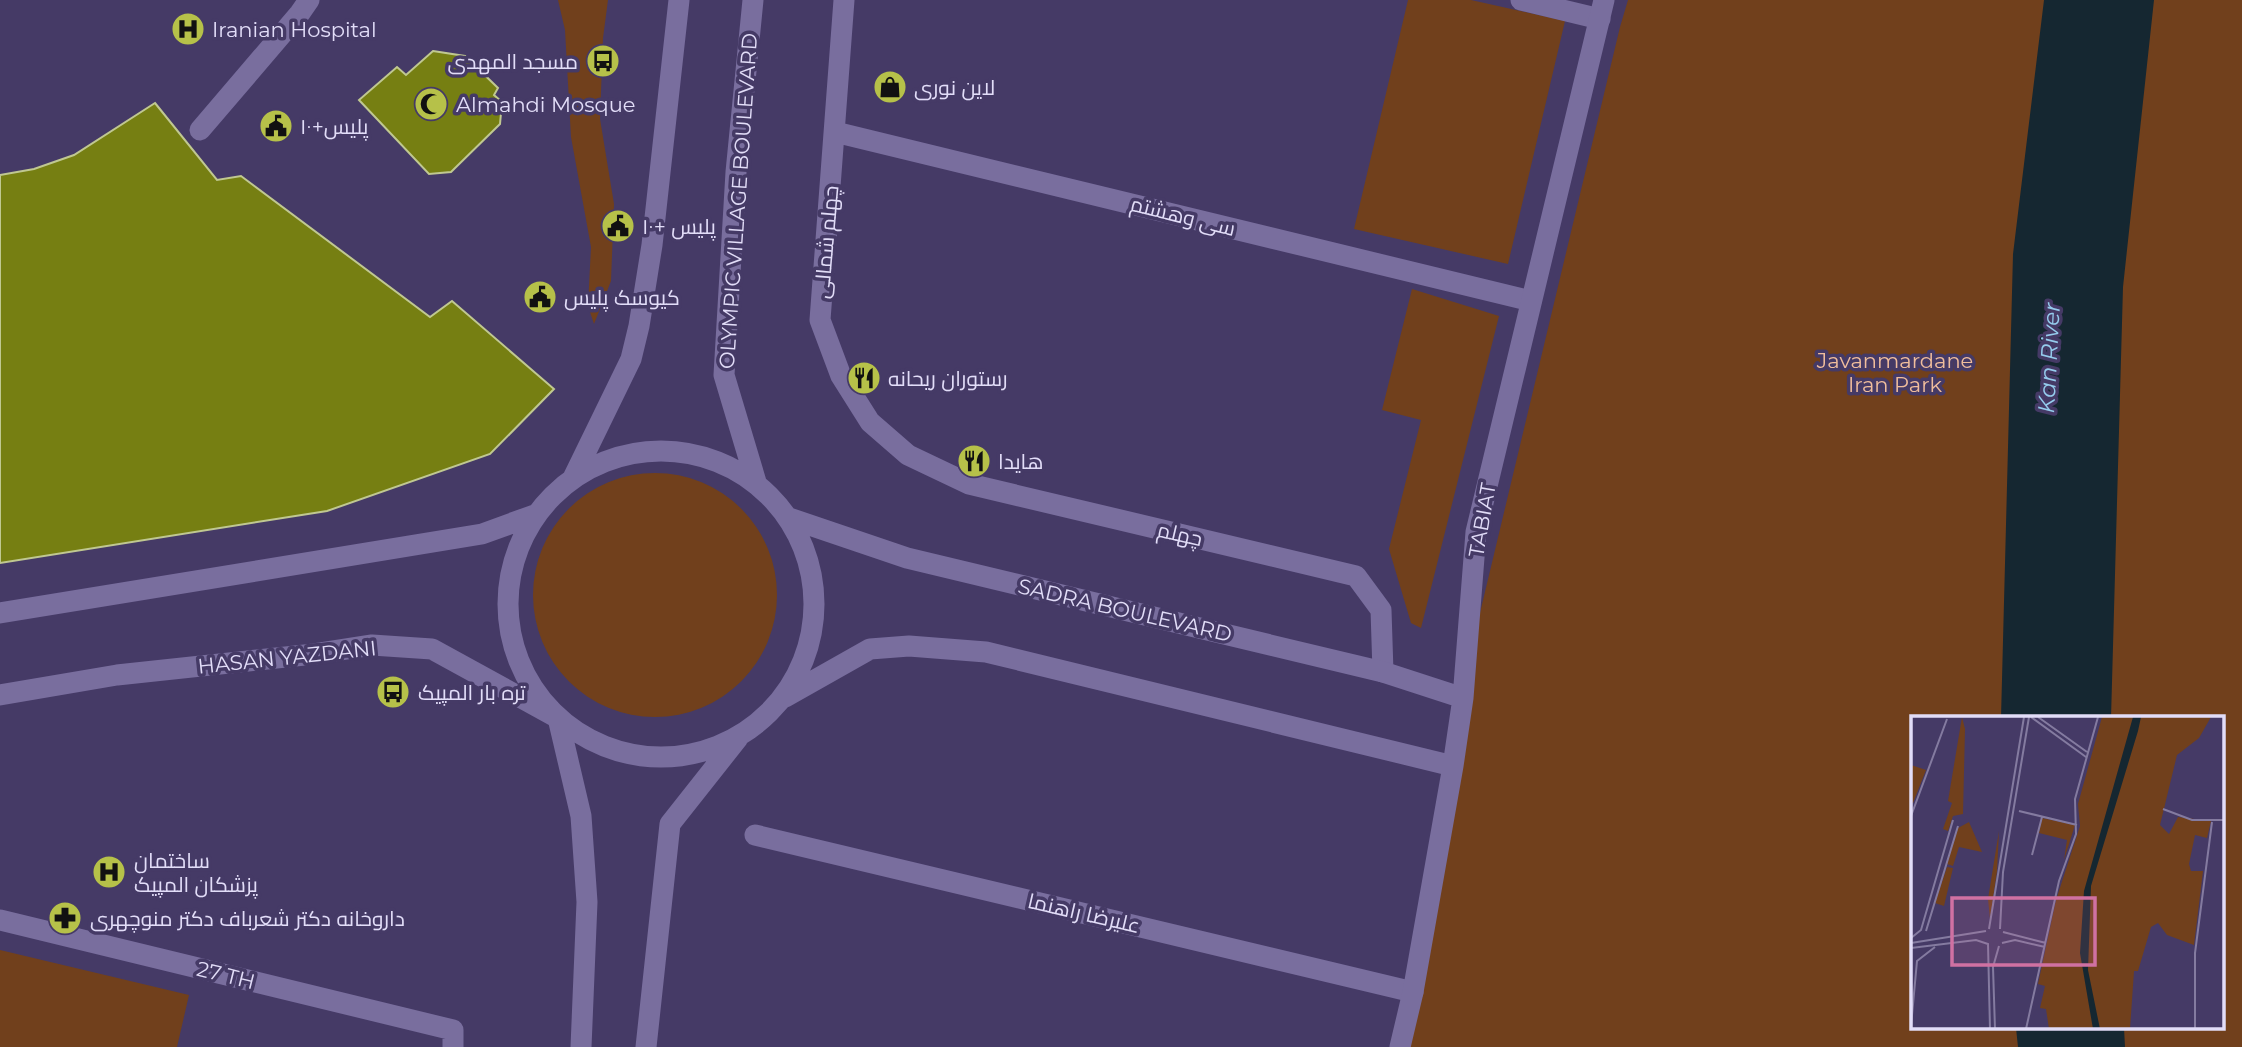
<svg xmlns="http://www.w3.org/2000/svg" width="2242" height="1047" font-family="Montserrat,Cairo,sans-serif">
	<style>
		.green { fill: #71401c; fill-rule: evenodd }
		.water { fill: #152731 }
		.building { fill: #767f12; stroke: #c0c891; stroke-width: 2 }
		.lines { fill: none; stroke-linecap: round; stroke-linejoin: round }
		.street { stroke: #796e9e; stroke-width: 21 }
		.secondary { stroke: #796e9e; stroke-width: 21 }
		.labels { text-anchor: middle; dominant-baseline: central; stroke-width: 7; stroke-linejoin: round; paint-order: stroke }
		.poi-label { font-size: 21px; fill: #e2ddf8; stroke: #453a66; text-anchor: start }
		.street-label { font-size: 21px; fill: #e2ddf8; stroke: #453a66 }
		.park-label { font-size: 21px; fill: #f0bd9c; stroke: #453a66 }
		.water-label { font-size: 23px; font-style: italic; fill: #95cced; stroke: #453a66 }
		.inset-road { fill: none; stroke: #847ba0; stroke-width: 2 }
		.view { fill: #d071a2; fill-opacity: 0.15; stroke: #d071a2; stroke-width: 3.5 }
		.inset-edge { fill: none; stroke: #e2ddf8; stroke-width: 3.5 }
	</style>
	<rect width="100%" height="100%" fill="#453a66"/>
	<path class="green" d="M558,0H608L603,38L600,119L614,204L611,281L594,324L588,306L591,247L571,137L565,30Z
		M1408,0H1471L1565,21L1508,264L1354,229Z
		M1628,0H2242V1047H1409L1479,617L1620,27ZM1913,718H2223V1028H1913Z
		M1412,289L1499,316L1421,628L1411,623L1389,549L1421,420L1382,410Z
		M533 595a122 122 0 1 1 244 0a122 122 0 1 1-244 0Z
		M0,950L189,995L177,1047H0Z"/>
	<path class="water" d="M2044,0H2154L2123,287L2111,718H2001L2013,254Z
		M2016,1028H2124L2125,1047H2018Z"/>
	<path class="building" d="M433,51L465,56L498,88L494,95L502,102L500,124L451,172L429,174L359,100L397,67L406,75Z
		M155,103L217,180L241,176L430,317L452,301L554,389L490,454L327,511L0,563V175L34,169L74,155Z"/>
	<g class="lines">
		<path class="street" d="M844,0L820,320L841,376L870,422L908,455L969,484L1356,576L1381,610L1383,672
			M1521,0L1600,19
			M200,130L300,13L309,0
			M835,132L1531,301
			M755,835L1413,992
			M0,920L453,1030V1047"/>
		<path class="secondary" d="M753,0L736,172L724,375L756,482
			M508 604a153 153 0 1 1 306 0a153 153 0 1 1-306 0Z
			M573,478L631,359L639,326L652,245L679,0
			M789,518L907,558L1383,672L1463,698
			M0,613L482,534L537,514
			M0,695L117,675L314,654L372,645L432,649L558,718L581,816L587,902L581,1047
			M785,697L870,649L909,646L986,652L1453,766
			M646,1047L670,824L738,738
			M1400,1047L1413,992L1453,766L1463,698L1476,532L1604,0"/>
	</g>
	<defs>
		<symbol id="hospital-disc" viewBox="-11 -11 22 22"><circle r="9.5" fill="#b6c149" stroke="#453a66"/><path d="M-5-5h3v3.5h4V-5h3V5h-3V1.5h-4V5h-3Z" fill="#111"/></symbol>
		<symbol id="bus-disc" viewBox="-11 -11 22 22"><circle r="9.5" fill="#b6c149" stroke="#453a66"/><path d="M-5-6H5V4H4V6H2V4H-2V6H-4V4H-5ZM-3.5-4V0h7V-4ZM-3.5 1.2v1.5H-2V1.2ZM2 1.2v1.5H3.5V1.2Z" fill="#111"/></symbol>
		<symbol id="shop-disc" viewBox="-11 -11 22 22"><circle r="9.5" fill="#b6c149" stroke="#453a66"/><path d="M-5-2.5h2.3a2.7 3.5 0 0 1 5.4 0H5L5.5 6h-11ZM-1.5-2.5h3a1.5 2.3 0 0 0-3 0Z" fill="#111"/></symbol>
		<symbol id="mosque-disc" viewBox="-11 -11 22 22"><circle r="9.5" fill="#b6c149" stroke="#453a66"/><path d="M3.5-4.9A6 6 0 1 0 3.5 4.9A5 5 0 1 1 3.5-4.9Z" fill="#111"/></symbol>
		<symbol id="civic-disc" viewBox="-11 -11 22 22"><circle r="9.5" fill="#b6c149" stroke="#453a66"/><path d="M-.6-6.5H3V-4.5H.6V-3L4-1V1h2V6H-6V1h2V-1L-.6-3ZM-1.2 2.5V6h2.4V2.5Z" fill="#111"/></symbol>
		<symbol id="restaurant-disc" viewBox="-11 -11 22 22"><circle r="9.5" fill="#b6c149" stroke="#453a66"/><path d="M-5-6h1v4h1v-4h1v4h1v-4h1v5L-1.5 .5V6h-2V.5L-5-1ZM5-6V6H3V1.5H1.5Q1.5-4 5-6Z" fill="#111"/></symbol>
		<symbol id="pharmacy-disc" viewBox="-11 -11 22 22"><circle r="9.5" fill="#b6c149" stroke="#453a66"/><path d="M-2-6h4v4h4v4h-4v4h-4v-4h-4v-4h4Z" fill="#111"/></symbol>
	</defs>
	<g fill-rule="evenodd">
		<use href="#hospital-disc" x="169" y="10" width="38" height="38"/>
		<use href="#bus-disc" x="584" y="42" width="38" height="38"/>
		<use href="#shop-disc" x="871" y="68" width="38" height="38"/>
		<use href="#mosque-disc" x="412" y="85" width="38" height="38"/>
		<use href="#civic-disc" x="257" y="107" width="38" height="38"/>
		<use href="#civic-disc" x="599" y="207" width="38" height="38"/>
		<use href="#civic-disc" x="521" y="278" width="38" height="38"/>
		<use href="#restaurant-disc" x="845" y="359" width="38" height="38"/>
		<use href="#restaurant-disc" x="955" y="442" width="38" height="38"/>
		<use href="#bus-disc" x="374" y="673" width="38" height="38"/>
		<use href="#hospital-disc" x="90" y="853" width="38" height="38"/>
		<use href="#pharmacy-disc" x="46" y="899" width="38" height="38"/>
	</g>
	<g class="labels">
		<g class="poi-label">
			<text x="212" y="29">Iranian Hospital</text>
			<text x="578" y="61" text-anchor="end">مسجد المهدی</text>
			<text x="914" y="87">لاین نوری</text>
			<text x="456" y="104">Almahdi Mosque</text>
			<text x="300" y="126">پلیس+۱۰</text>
			<text x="642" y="226">پلیس +۱۰</text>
			<text x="564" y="297">کیوسک پلیس</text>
			<text x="888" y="378">رستوران ریحانه</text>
			<text x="998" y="461">هایدا</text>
			<text x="418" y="692">تره بار المپیک</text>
			<text x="134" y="860">ساختمان<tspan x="134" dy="24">پزشکان المپیک</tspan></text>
			<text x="90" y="918">داروخانه دکتر شعرباف دکتر منوچهری</text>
		</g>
		<g class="street-label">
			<text transform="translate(738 201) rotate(-86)">OLYMPIC VILLAGE BOULEVARD</text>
			<text transform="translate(1183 216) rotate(14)">سی وهشتم</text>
			<text transform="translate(826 242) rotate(-85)">چهلم شمالی</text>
			<text transform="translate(1482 520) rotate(-80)">TABIAT</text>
			<text transform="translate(1180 534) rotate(13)">چهلم</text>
			<text transform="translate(1125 610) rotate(13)">SADRA BOULEVARD</text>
			<text transform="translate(287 657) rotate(-6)">HASAN YAZDANI</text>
			<text transform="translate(1084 913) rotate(13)">علیرضا راهنما</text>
			<text transform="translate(226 975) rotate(14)">27 TH</text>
		</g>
		<g class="park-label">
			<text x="1895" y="360">Javanmardane<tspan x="1895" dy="24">Iran Park</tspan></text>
		</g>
		<g class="water-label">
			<text transform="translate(2049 358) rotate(-87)">Kan River</text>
		</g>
	</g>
	<g transform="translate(1911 716)">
		<rect width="313" height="313" fill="#453a66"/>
		<path d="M51,1L54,13L52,98L42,100L37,115L32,113L41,87L37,85ZM191,1H300L288,22L266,39L249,109L258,118L267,101L300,105L296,122L284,119L278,148L280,155H292L283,229L256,219L247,207L240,211L227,255H223L219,313H138L135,293L129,292L134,270L127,268L145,184L169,110L167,88ZM0,49L15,54L2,87L0,86ZM131,102L164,109L153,144L156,124L128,117ZM58,106L71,136L48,131L42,150L36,148L47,112ZM88,115L86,155L79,203L77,183ZM36,151L42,152L33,190L24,187Z" fill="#71401c"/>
		<path d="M222,1H230L227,15L180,170L177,254L189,313H182L169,237L173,175Z" fill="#152731"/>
		<path class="inset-road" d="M120,1L175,41M127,1L176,36M252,93L281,104H314M108,95L166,109M0,100L36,3M121,139L131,101M78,213L113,1M89,213L92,156L118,1M15,215L47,110M92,216L135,227M0,222L10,214L42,104M0,227L75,215M91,227L104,224L134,231M0,232L65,224L77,228L79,313M0,243V279M0,310L6,245L24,231M84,313L82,251L88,230M115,313L148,165L165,118L164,83L187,1M284,313V237L301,106"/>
		<path class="view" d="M41,182H184V249H41Z"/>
		<rect width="313" height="313" class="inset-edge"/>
	</g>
</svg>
